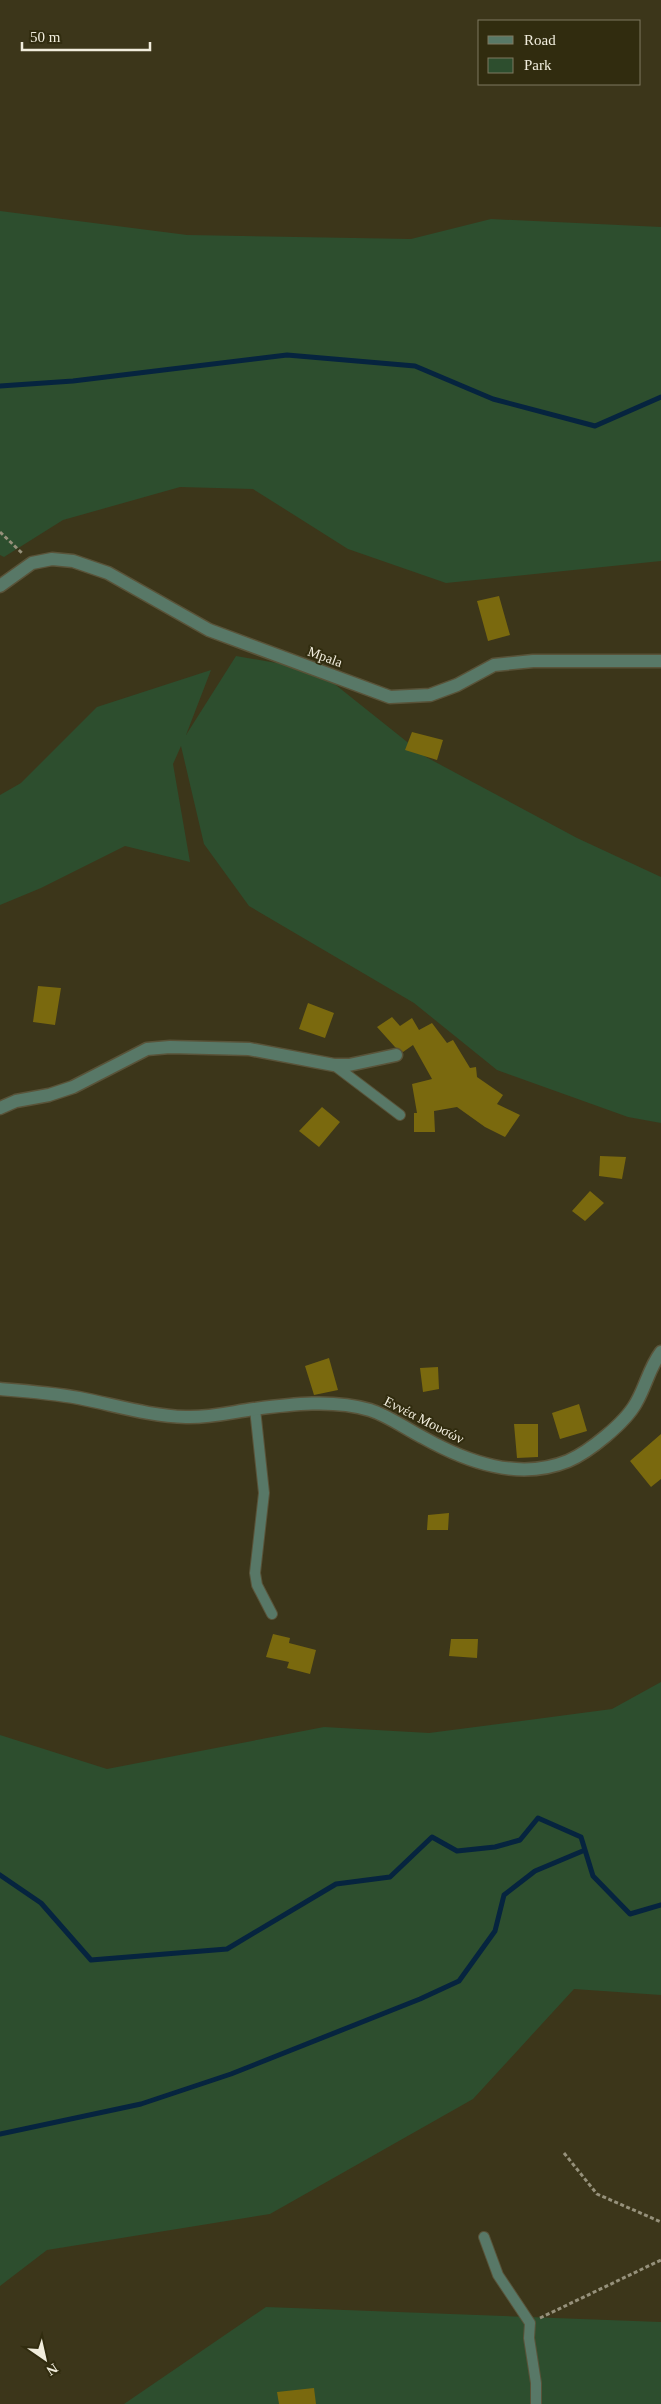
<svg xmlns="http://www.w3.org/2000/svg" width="661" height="2404" font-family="Georgia,serif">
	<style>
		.green { fill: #2d4e2e }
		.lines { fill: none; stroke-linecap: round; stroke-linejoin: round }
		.stream { stroke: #06243f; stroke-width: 5 }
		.building { fill: #7a690e }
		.lane-casing { stroke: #595339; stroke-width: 12 }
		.street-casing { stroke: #595339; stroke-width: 15 }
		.path { stroke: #96917b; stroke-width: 3; stroke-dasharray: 4 2.5; stroke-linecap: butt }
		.lane { stroke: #587867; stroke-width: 10 }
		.street { stroke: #587867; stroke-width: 12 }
		.labels { text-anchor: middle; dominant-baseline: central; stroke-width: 4; stroke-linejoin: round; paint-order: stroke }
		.street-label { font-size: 14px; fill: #f1eddd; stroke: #312c0f }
	</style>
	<rect width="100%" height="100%" fill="#3c361a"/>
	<path class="green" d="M0,211L187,235L411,239L491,219L661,227V561L446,583L348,549L253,489L180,487L63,520L4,557L0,555Z
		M236,656L317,670L426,757L577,838L661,877V1123L628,1117L497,1070L414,1003L249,906L204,844L181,746L173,764L190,862L125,846L41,888L0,905V795L21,783L97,707L211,670L186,735Z
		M661,1682V1995L574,1989L473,2099L270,2214L47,2250L0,2286V1735L107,1769L324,1727L429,1733L612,1709Z
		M266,2307L661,2322V2404H124Z"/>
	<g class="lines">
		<path class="stream" d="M0,386L73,381L287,355L415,366L493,399L595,426L661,397
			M0,1875L41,1903L91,1960L227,1949L336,1884L390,1877L432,1837L457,1851L495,1847L520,1840L538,1818L581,1837L593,1876L630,1914L661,1905
			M0,2134L141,2104L231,2074L420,1999L459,1981L495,1931L504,1895L535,1871L585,1850"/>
	</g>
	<path class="building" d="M499,596L510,635L488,641L477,601Z
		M412,732L443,740L437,760L405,750Z
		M38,986L61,988L55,1025L33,1022Z
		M308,1003L334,1013L325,1038L299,1029Z
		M392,1017L400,1026L412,1018L419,1030L432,1023L447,1043L453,1040L470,1068L476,1067L477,1077L503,1095L497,1104L520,1115L505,1137L485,1127L457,1107L434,1111L435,1132H414V1113H417L412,1084L432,1079L413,1045L403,1052L395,1047L377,1027Z
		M322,1107L340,1122L319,1147L299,1131Z
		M600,1156L626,1157L622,1179L599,1176Z
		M590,1191L604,1203L585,1221L572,1211Z
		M329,1358L338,1390L314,1395L305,1366Z
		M438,1367L439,1389L423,1392L420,1368Z
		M579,1404L587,1431L560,1439L552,1413Z
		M514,1424H538V1457L517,1458Z
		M661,1434V1479L651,1487L630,1461Z
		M449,1513L448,1530H427L428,1515Z
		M273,1634L290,1638L289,1643L316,1650L310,1674L287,1668L289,1662L266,1657Z
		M451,1639H478L477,1658L449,1656Z
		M314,2388L316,2404H279L277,2392Z"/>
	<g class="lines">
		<defs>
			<path id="lane" d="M334,1065L400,1115
				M255,1409L264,1493L255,1573L257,1585L272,1614
				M484,2237L498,2275L530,2323L529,2338L536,2383V2404"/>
			<path id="street" d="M0,586L32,563L52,559L73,561L108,573L209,630L390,697L430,695L457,685L494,665L533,661H661
				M0,1108L16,1101L49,1095L73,1087L147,1049L170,1047L249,1049L334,1065H349L396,1055
				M0,1389C26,1391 53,1393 79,1398C115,1405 150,1416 186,1417C209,1418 232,1412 254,1409C291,1404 334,1399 370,1410C389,1416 406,1429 424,1438C467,1462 519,1481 568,1461C589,1452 625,1423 636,1403C646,1386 649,1368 661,1352"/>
		</defs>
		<use href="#lane" class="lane-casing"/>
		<use href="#street" class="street-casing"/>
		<path class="path" d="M0,532L23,554
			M564,2153L597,2194L661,2222
			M540,2318L661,2260"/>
		<use href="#lane" class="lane"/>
		<use href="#street" class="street"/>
	</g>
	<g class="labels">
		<g class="street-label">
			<text transform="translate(325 657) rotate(20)">Mpala</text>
			<text transform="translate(424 1420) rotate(27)">Εννέα Μουσών</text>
		</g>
	</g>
	<rect x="478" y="20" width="162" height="65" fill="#312c0f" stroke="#7e7961"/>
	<rect x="488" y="36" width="25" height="8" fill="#587867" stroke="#7e7961"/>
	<text x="524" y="45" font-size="15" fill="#f1eddd">Road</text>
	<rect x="488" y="58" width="25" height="15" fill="#2d4e2e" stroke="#7e7961"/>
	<text x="524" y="70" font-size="15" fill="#f1eddd">Park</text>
	<g transform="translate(45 2359) rotate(146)" stroke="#312c0f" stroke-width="4" paint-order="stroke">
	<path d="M0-4L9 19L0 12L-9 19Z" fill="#f1eddd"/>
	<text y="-8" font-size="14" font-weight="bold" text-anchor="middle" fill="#f1eddd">N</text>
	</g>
	<path d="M22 42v8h128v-8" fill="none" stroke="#f1eddd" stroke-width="2.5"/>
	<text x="30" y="42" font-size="15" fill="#f1eddd" stroke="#312c0f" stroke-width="4" paint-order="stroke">50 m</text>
</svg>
